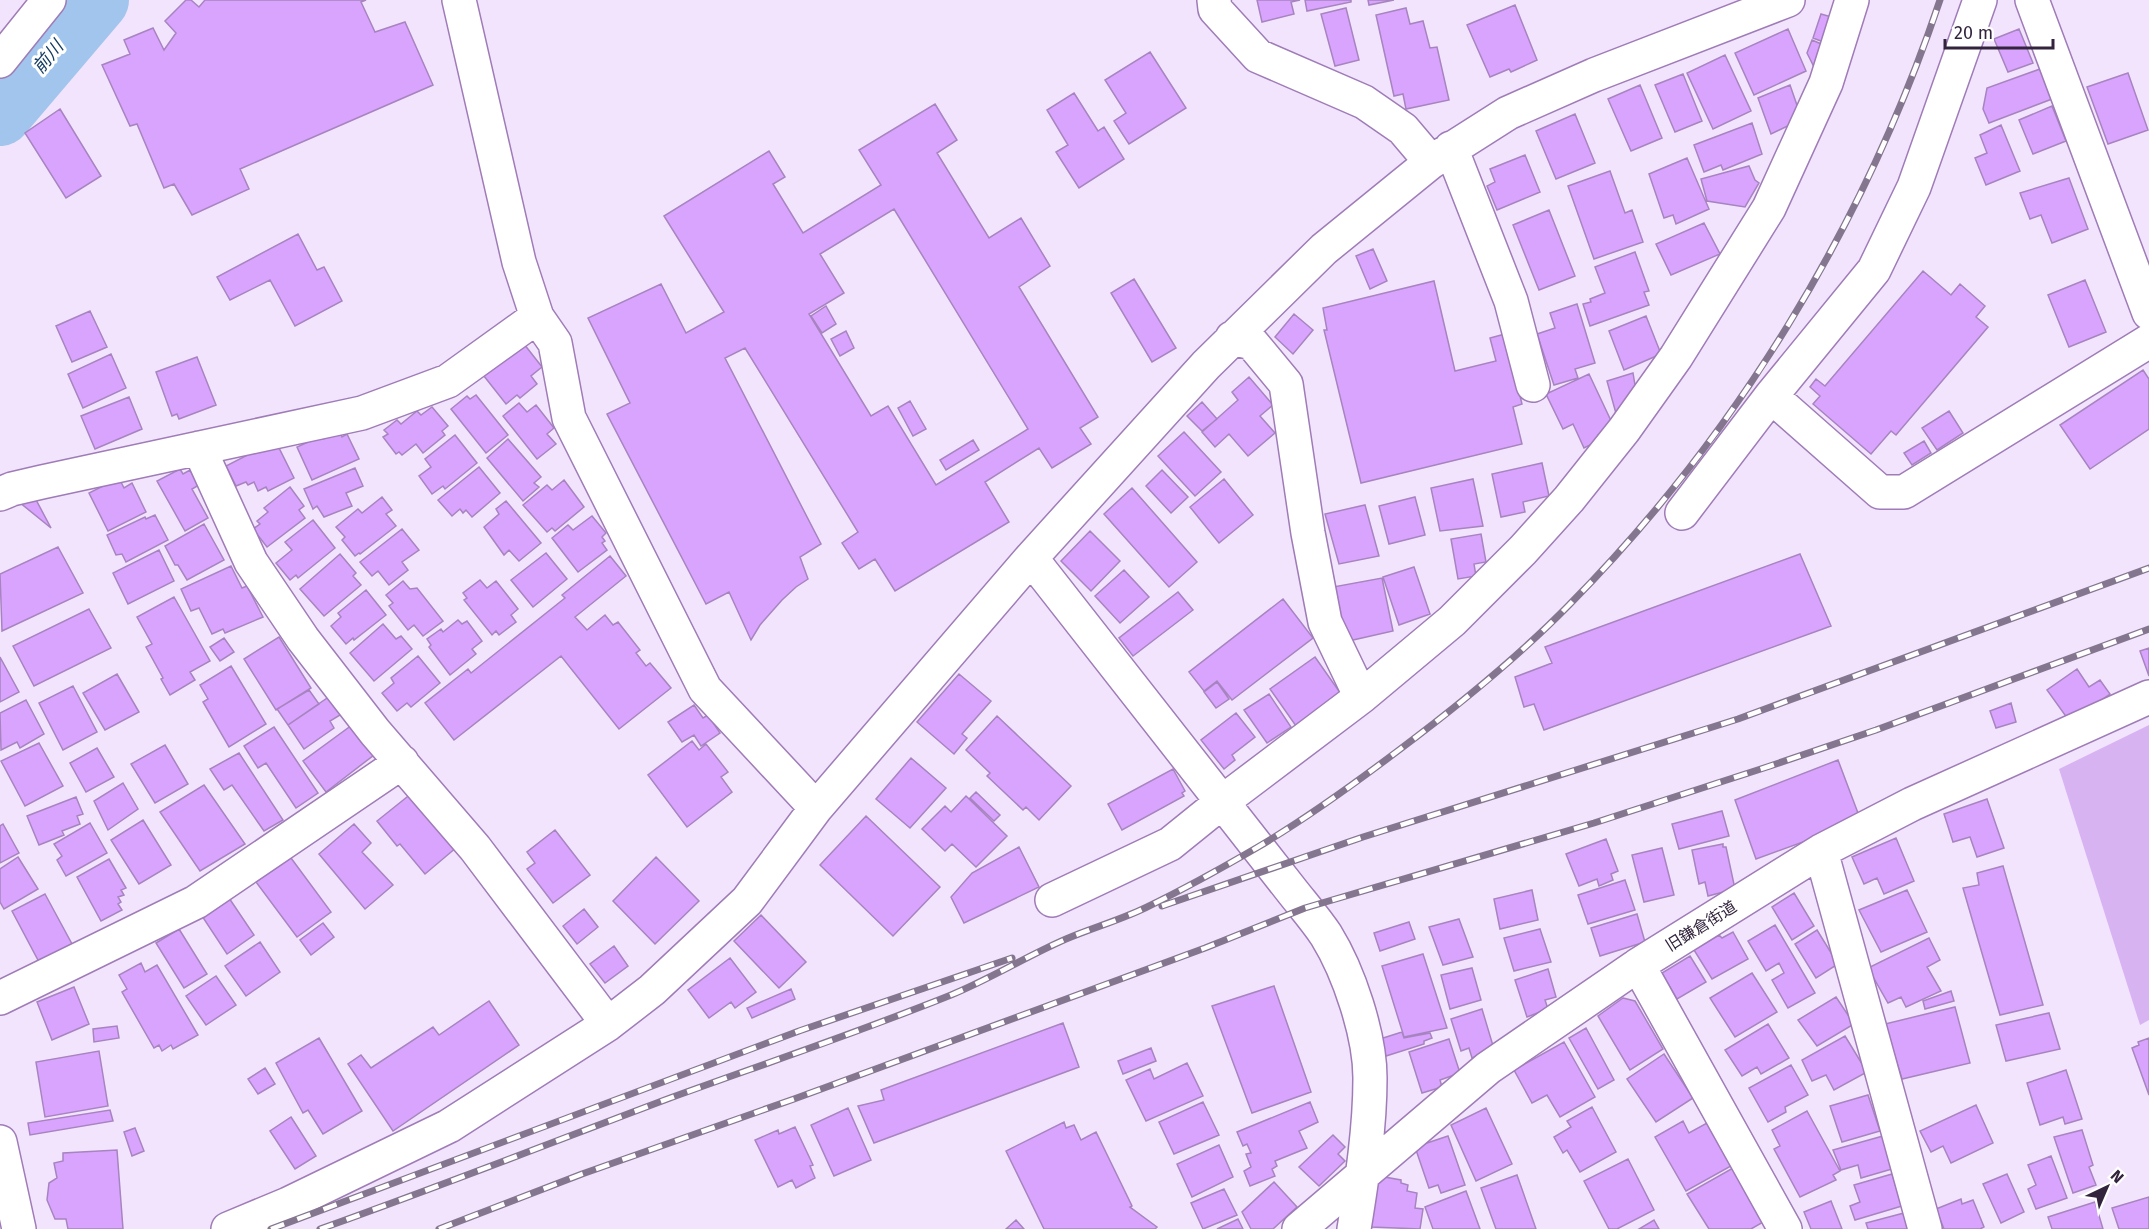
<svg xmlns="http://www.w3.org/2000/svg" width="2149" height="1229" font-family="'Fira Sans','Noto Sans JP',sans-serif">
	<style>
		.green { fill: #d8b3f2 }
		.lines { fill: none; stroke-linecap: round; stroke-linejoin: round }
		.river { stroke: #a1c5ec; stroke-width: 64 }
		.building { fill: #d9a4fe; stroke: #a784c0; stroke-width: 1.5; fill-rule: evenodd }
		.street-casing { stroke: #9f7cb7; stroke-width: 36 }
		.street { stroke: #fff; stroke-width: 33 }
		.rail-casing { stroke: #85768f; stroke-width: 7 }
		.rail { stroke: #fff; stroke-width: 4.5; stroke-dasharray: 14; stroke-linecap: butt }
		.labels { text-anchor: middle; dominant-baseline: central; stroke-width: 6; stroke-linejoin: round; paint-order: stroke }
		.street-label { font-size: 16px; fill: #33243d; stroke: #fff }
		.water-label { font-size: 18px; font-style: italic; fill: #133a60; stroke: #fff }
	</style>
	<rect width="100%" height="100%" fill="#f3e4fe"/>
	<path class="green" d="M2149,725V1020L2140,1025L2059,769Z"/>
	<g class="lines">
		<path class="river" d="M0,114L97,0"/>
	</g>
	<path class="building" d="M186,0H191L199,7L205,0H366L361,2L375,32L405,22L433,85L240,169L249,189L192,215L174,184L164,188L137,124L130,126L102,65L130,54L124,40L153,28L164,50L176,33L165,21Z
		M1257,0H1300L1291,2L1294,14L1262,22Z
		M1305,0H1351V2L1307,11Z
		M1368,0H1394L1369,5Z
		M1515,5L1537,60L1511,72L1509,69L1490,77L1467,25Z
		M1346,8L1359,60L1335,66L1321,14Z
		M1406,8L1410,24L1423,21L1430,48L1437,47L1449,100L1406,109L1403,94L1394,96L1376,15Z
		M1821,14L1835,18L1826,43L1813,38Z
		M1788,29L1806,71L1754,95L1735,53Z
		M2019,29L2033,63L2008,72L1994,39Z
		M1812,40L1826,46L1817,73L1807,53Z
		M1150,52L1186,108L1129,144L1114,121L1126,113L1105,80Z
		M1725,55L1751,111L1713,129L1687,73Z
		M2040,69L2052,99L1989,123L1983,109L1987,88Z
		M2128,73L2148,130L2108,144L2087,87Z
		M1683,74L1702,121L1675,132L1655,85Z
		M1640,85L1662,138L1631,151L1608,99Z
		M1790,85L1799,111L1794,123L1771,134L1758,98Z
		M1074,93L1098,131L1104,127L1124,159L1079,188L1056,152L1068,145L1047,110Z
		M935,104L957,140L937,153L989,238L1021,218L1050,266L1019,287L1098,417L1080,428L1091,444L1052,468L1039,448L985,482L1009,522L895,591L875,559L859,569L842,543L858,532L745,348L725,358L821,544L800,557L808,579L796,587L782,600L760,625L751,640L729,592L706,604L607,414L630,403L588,318L661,284L686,333L724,312L664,216L769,151L785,177L773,184L803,233L881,185L859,150ZM894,209L1028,429L936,485L888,406L871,416L809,314L844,293L820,254Z
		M2052,106L2066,141L2033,154L2019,120Z
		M60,109L101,176L66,198L25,133Z
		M1575,114L1595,163L1556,179L1536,131Z
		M1752,123L1762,154L1723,170L1721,165L1704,172L1694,145Z
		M2001,125L2020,171L1986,185L1975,158L1987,153L1980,135Z
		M1525,155L1540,192L1497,210L1487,186L1495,182L1490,169Z
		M1687,158L1709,209L1676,224L1673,215L1664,218L1649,174Z
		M1749,166L1755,180L1759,183L1745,207L1707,201L1701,179Z
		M1610,171L1625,213L1632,210L1643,242L1594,259L1568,186Z
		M2069,178L2088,229L2052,243L2041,215L2030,219L2020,193Z
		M1549,210L1575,276L1539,290L1513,225Z
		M1704,223L1720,254L1671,275L1656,244Z
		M298,234L317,270L324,267L342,301L295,326L270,280L230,300L217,277Z
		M1373,249L1387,281L1370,289L1356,256Z
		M1635,252L1649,291L1644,292L1649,305L1590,326L1583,304L1591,302L1590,299L1605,293L1595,267Z
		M1923,271L1951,295L1960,284L1985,306L1976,317L1988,327L1896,435L1891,431L1871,454L1813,404L1820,396L1810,387L1816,379L1825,386Z
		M1134,279L1176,348L1152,362L1111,293Z
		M2085,280L2106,332L2069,347L2048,295Z
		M1434,281L1455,371L1496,361L1490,338L1505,334L1522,404L1513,407L1522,444L1361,483L1324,330H1327L1323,308Z
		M1577,304L1595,363L1575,369L1578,378L1554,385L1537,334L1555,328L1550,313Z
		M826,306L836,324L822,333L811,316Z
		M90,311L107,347L72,362L56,326Z
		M1294,314L1313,330L1293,354L1275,337Z
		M1646,316L1661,354L1624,370L1609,331Z
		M846,331L854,348L840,356L831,339Z
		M524,344L542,367L531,376L537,384L520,398L517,395L506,404L484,376Z
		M111,354L126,388L83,408L68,374Z
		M197,357L216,405L179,419L177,414L172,416L156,372Z
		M2143,370L2149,379V429L2090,469L2060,425Z
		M1633,373L1636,391L1617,417L1607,381Z
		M1589,374L1613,425L1610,430L1598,435L1600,440L1584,448L1573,424L1563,429L1546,394Z
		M1249,377L1273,405L1260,416L1275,433L1248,456L1229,434L1215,447L1202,432L1238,400L1232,392Z
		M476,395L508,435L486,453L451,409L467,396L470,399Z
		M129,397L142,429L95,449L81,416Z
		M910,401L926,429L913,436L898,408Z
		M1202,402L1217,419L1202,431L1187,416Z
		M519,403L527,412L536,405L554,428L547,434L556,444L537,459L503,416Z
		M432,407L448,426L442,431L445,435L423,453L416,444L402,455L399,452L396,454L383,437L388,434L384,430L397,420L401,424L417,411L421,415Z
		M1949,411L1963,433L1937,450L1922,428Z
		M340,432L342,437L347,434L359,459L312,480L297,447L321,436L323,439Z
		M1184,432L1221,472L1195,496L1158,456Z
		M455,435L477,463L445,489L443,486L432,494L419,476L431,467L425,459Z
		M508,439L541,477L534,483L539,487L523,501L487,458Z
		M973,440L979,450L946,470L940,460Z
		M1924,441L1931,453L1912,465L1904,453Z
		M269,444L278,446L294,478L268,491L266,487L258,491L254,482L248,485L246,482L236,486L226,466Z
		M1542,463L1549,496L1523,502L1525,512L1501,517L1492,474Z
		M479,467L500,493L472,517L466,510L463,513L460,509L452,516L438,500Z
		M355,468L363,486L346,493L352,506L324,517L317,506L313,509L304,489Z
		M180,469L183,474L190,470L199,485L192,489L208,518L185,531L157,481Z
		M1162,470L1188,497L1171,513L1146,486Z
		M119,478L124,488L132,483L146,512L108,531L89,493Z
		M1224,479L1253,515L1219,543L1190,507Z
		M1473,479L1483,526L1440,531L1431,488Z
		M564,480L584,507L555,531L552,528L547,532L523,505L547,485L552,490Z
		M290,487L304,506L299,510L305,518L267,547L253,529L260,524L257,521L268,512L264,508Z
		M1132,488L1197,562L1169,587L1104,514Z
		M34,496L51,528L19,502Z
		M382,497L392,510L386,514L396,526L360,554L359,553L355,556L342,540L345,537L336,527L358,509L362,513Z
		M1415,497L1425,535L1389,544L1379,506Z
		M506,501L541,543L519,561L509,550L504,555L484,527L499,514L496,509Z
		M1365,505L1379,556L1339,564L1325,514Z
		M155,515L168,540L126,562L122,554L116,555L107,535L145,517L146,519Z
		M592,516L606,533L602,537L605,541L602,543L607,550L578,572L552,538L568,525L573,530Z
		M313,520L335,548L298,578L296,575L290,580L276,563L292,550L285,542Z
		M204,524L224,560L187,580L178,565H175L165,546Z
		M402,529L419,550L402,562L408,570L389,585L378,571L372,576L360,562Z
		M1090,531L1120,561L1091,591L1061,561Z
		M1481,534L1486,562L1474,564L1476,576L1458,579L1451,539Z
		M58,547L83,593L2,631L0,574Z
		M159,550L174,581L128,604L113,573Z
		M546,553L567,579L533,607L511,580Z
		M340,554L356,573L353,576L361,585L324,616L300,589Z
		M1800,554L1831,626L1544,730L1534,704L1524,707L1515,677L1552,663L1545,647Z
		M610,556L626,576L575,617L587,630L605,615L613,625L618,622L640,650L636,653L646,666L650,663L671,688L619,729L561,656L454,740L425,703L468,669L471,673L565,598L562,595Z
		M231,566L242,588L247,586L263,617L225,633L223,629L212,634L199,608L191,611L181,589Z
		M1414,567L1430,614L1399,625L1383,577Z
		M1124,570L1149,597L1120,623L1095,596Z
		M1382,578L1393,631L1344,642L1333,587Z
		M480,580L487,588L496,581L518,609L511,615L516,622L499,635L496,631L492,635L464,600L467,598L463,593Z
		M403,581L410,589L417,588L443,621L423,636L414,625L408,630L389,606L393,603L386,595Z
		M366,590L386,615L354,640L353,638L346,644L331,626L341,617L338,613Z
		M1178,592L1193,610L1133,656L1119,638Z
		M174,597L210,661L190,672L195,680L170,695L161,679L163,678L146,647L152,644L137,617Z
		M1283,599L1313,638L1232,700L1217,681L1204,691L1189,672Z
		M89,609L111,648L34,686L13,646Z
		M458,620L462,624L467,621L482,641L472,649L476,654L450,675L429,647L431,645L427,639L441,629L443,632Z
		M383,624L396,639L401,636L412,649L374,681L350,653Z
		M279,637L311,688L276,710L244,659Z
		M224,638L234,652L220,661L210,647Z
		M2149,648V676L2140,651Z
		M418,656L440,683L411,707L407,703L397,711L382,693L394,683L391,678Z
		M0,657L19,692L0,702Z
		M1315,657L1341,694L1296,726L1270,689Z
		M231,666L266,724L229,747L203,702L208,699L200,685Z
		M2077,669L2089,687L2100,680L2110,694L2070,722L2047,690Z
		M117,674L139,712L105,730L83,693Z
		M959,674L991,701L962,734L967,738L954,754L917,722Z
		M1217,682L1229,699L1216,708L1204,692Z
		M73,686L97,732L63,750L39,703Z
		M309,690L319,704L288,725L277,709Z
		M333,694L345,712L330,721L334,728L304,749L288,725Z
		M1269,694L1291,727L1267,743L1244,710Z
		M26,700L44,734L20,748L17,742L1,750L0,713Z
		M2011,703L2016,722L1996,728L1990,711Z
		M694,705L703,718L708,715L720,733L701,746L694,735L682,742L668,722Z
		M1236,713L1255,737L1232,755L1235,760L1224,769L1201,740Z
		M997,716L1071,786L1039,820L1026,807L1023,810L987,776L990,773L966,750Z
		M352,725L374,755L326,792L303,761Z
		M274,727L318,793L296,808L266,763L258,768L244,746Z
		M692,741L699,750L706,744L728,772L721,777L732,792L687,827L648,775Z
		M39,743L63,786L25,806L1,761Z
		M165,745L188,784L155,803L131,764Z
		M97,748L114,777L86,792L70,763Z
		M239,753L283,820L264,831L232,785L224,790L210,769Z
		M911,758L946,788L910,828L876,799Z
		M1838,760L1861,821L1756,859L1735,800Z
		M1173,769L1185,791L1182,793L1184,796L1122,830L1108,804Z
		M123,783L138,809L108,830L94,801Z
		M204,785L245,844L200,871L160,812Z
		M976,792L1000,815L994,821L970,798Z
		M412,793L457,847L425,874L400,844L397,846L377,821Z
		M966,796L1007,836L976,867L952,844L945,851L922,829L945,806L951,812Z
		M76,797L83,814L77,816L80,824L62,831L64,835L39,845L27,816Z
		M1987,799L2004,848L1977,857L1970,837L1953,842L1944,814Z
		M1722,811L1729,836L1679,849L1672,824Z
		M866,816L940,887L893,936L820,865Z
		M143,820L171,865L139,884L111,840Z
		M90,823L107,853L66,876L57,860L62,856L54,844Z
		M3,824L19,853L0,863V826Z
		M354,824L371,843L362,852L393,885L365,909L319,854Z
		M555,830L590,875L553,903L527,869L535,863L527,852Z
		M1896,838L1914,881L1884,894L1877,878L1864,884L1852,857Z
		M1606,839L1618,871L1611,874L1613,880L1599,886L1597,879L1579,886L1566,854Z
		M1723,844V847H1726L1735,889L1708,896L1705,882L1699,884L1692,850Z
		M1019,847L1039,887L964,923L951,897L972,873Z
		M1662,848L1674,895L1644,902L1632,855Z
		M18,857L38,889L4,909L0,902V869Z
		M656,857L699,901L655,944L613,901Z
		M291,858L331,912L297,937L256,882Z
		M109,859L126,888L121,890L124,895L118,897L121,902L118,904L122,910L101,921L77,877Z
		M2003,866L2043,1005L2000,1015L1963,888L1979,885L1977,873Z
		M1625,880L1635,910L1588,924L1578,895Z
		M1532,890L1538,920L1500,929L1494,899Z
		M1907,890L1927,932L1881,952L1859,910Z
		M1794,893L1814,926L1792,940L1772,907Z
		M45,894L72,944L39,962L12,911Z
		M227,895L254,935L227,954L200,913Z
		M584,909L598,927L577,944L563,926Z
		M1637,914L1645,942L1600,956L1591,928Z
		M761,915L806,962L779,988L734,941Z
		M1459,919L1473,957L1443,965L1429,927Z
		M1409,922L1415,939L1380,951L1374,933Z
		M323,923L334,937L311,955L300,940Z
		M1775,925L1815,993L1788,1008L1772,980L1784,973L1779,963L1766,971L1748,941Z
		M179,929L207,974L184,988L156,943Z
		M1540,929L1551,962L1514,971L1504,938Z
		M1817,930L1838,964L1816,978L1795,944Z
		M1733,932L1748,959L1712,979L1694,950L1719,935L1722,938Z
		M1929,938L1940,960L1927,967L1941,991L1906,1007L1901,997L1888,1003L1868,968Z
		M260,942L280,972L246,996L225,966Z
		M614,946L628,966L605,983L590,964Z
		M1423,954L1447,1028L1404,1037L1382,966Z
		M1690,956L1706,982L1677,999L1662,973Z
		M730,958L756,992L735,1008L731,1002L709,1018L688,990Z
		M141,963L145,972L157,965L198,1035L173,1049L171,1045L162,1051L159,1045L154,1048L122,992L127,989L119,975Z
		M1472,968L1481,1000L1450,1009L1441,975Z
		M1548,969L1556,997L1545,1000L1548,1009L1527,1017L1515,980Z
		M1752,973L1777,1012L1735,1037L1710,998Z
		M216,976L236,1005L206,1025L186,996Z
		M1274,986L1311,1092L1252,1113L1212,1006Z
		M74,987L89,1024L52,1040L37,1002Z
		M791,989L795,999L752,1018L747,1008Z
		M1951,991L1954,1001L1925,1009L1923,1001Z
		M1836,997L1854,1024L1817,1046L1798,1020Z
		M1623,998L1635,1001L1663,1049L1630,1070L1598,1016Z
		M489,1001L519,1045L393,1131L348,1064L361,1055L371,1068L433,1027L439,1035Z
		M1955,1007L1970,1063L1902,1079L1885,1024Z
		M1482,1009L1494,1049L1472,1058L1469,1048L1461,1051L1451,1019Z
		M2049,1013L2060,1049L2006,1061L1996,1025Z
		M1063,1023L1079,1067L874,1143L858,1106L884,1100L881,1090Z
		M1768,1024L1789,1058L1761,1074L1757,1067L1742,1076L1725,1050Z
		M117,1026L119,1038L94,1042L93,1029Z
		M1586,1028L1614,1080L1598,1089L1569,1038Z
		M1402,1032L1404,1038L1430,1033L1432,1038L1424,1041V1044L1386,1056L1380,1039Z
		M1845,1036L1867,1072L1834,1090L1826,1075L1812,1081L1802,1060Z
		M319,1038L362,1111L323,1134L308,1110L303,1113L276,1063Z
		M2149,1038V1095L2132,1048L2139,1045L2138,1042Z
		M1449,1039L1460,1073L1440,1080L1442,1087L1422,1093L1409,1052Z
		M1564,1042L1595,1097L1560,1117L1547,1095L1532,1103L1514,1070Z
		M1151,1048L1156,1061L1123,1074L1118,1061Z
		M99,1051L108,1106L45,1117L36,1062Z
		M1664,1054L1693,1098L1656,1122L1627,1079Z
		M1187,1063L1203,1096L1146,1121L1126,1080L1150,1069L1154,1079Z
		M1791,1065L1808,1095L1785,1107L1786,1112L1768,1122L1749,1088Z
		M265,1068L275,1084L258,1094L248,1079Z
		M2066,1070L2082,1119L2065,1124L2063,1117L2040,1125L2027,1083Z
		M1868,1095L1880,1131L1842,1142L1830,1106Z
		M1203,1102L1219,1135L1174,1154L1159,1122Z
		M1310,1102L1318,1122L1299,1131L1307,1148L1275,1161L1277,1166L1272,1169L1275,1176L1250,1186L1244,1171L1251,1167L1246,1154L1251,1153L1247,1144L1243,1146L1237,1132Z
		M1976,1105L1993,1143L1951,1163L1943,1146L1931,1152L1920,1131Z
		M1592,1107L1616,1152L1580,1172L1567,1150L1563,1153L1554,1137L1571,1127L1567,1121Z
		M848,1108L871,1160L834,1176L811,1125Z
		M1486,1108L1512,1164L1476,1181L1451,1125Z
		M110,1110L113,1121L30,1135L28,1123Z
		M1807,1111L1840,1171L1833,1175L1836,1180L1800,1197L1774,1149L1780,1146L1772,1130Z
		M291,1117L316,1156L295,1169L270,1131Z
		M1683,1121L1689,1133L1707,1123L1731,1166L1686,1191L1655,1137Z
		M1064,1122L1066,1128L1074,1125L1081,1140L1096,1132L1132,1206L1130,1207L1157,1227L1155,1229H1044L1006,1151Z
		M795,1127L813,1165L810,1166L815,1178L796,1188L792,1180L778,1187L755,1140L778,1130L779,1134Z
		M135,1128L144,1151L132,1156L124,1132Z
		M2082,1130L2093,1165L2089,1167L2096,1185L2073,1193L2054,1137Z
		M1333,1135L1345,1147L1338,1154L1345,1161L1319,1186L1299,1167Z
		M1448,1136L1465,1185L1441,1193L1438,1185L1429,1188L1415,1147Z
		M1883,1136L1892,1169L1861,1178L1858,1165L1841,1170L1833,1150Z
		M1219,1145L1233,1177L1192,1197L1177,1164Z
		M117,1150L123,1229H68L66,1219H55L47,1200L49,1183L57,1178L54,1163L63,1161V1153Z
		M2051,1156L2067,1198L2036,1209L2028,1189L2036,1185L2028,1165Z
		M1628,1159L1654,1210L1617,1229H1609L1584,1181Z
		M1733,1168L1765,1221L1751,1229H1709L1687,1194Z
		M1892,1174L1902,1206L1855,1220L1850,1206L1860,1202L1854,1185Z
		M2007,1174L2024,1212L2001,1223L1983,1184Z
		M1517,1175L1536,1229H1496L1481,1188Z
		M1379,1176L1401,1180V1183L1408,1185L1407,1191L1417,1193L1415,1208L1423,1209L1420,1229L1371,1227Z
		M1274,1182L1297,1207L1273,1229H1251L1242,1212Z
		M1224,1189L1237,1215L1203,1229L1191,1203Z
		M1466,1191L1480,1229H1433L1425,1207Z
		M2149,1197V1229H2119L2112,1208Z
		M1961,1199L1962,1204L1973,1200L1984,1227L1980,1229H1944L1936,1209Z
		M1831,1201L1842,1229H1811L1804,1212Z
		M2095,1202L2103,1229H2052L2048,1217Z
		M1904,1213L1908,1229H1868L1866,1223Z
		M1238,1219L1243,1229H1217Z
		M1016,1220L1024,1229H1006Z
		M1654,1220L1659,1229H1639Z"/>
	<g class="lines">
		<defs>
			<path id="street" d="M459,0L519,262L537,317L555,343L569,418L705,689L816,808
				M1214,0L1215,9L1258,56L1364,102L1403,129L1431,162
				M2032,0L2149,313
				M0,61L49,0
				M1451,148L1511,301L1533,385
				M1232,338L1252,343L1286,384L1308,533L1325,622L1361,697
				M1771,396L1880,492H1904L2149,341
				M199,448L251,562L303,639L375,732L475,848L608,1024
				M0,494L12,489L42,482L362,413L448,381L537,317
				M1682,513L1771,396L1874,270L1914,187L1980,0
				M1031,558L1292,891C1303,905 1316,920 1326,935C1349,972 1370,1035 1370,1078C1370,1128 1362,1180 1354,1229
				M1821,851L1925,1229
				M1052,900L1170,844L1222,802L1361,697L1452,621L1523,550L1569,499L1624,430L1676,357L1769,208L1826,83L1852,0
				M1638,965L1785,1229
				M0,998L196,902L402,762
				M0,1142L19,1229
				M228,1229L288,1204L449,1126L608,1024L652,990L747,901L816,808L1031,558L1206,365L1324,249L1431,162L1508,113L1594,75L1788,0
				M1299,1229L1488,1068L1638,965L1821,851L1912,804L2149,697"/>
		</defs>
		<use href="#street" class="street-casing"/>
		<use href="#street" class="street"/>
		<defs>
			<path id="rail" d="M1162,906L1363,837L1738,719L2149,568
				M271,1229L799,1031L1012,958
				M320,1229C438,1187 553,1142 670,1098C764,1064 859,1032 951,995C990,979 1027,956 1066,939C1092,928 1120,920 1145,908C1184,889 1222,868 1258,847C1307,818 1354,784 1399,750C1459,705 1517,658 1569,605C1737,435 1864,226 1940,0
				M439,1229L582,1174L794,1099L1205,948L1305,908L1594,823L1770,766L1876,730L2149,629"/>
		</defs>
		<use href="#rail" class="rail-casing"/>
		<use href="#rail" class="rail"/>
	</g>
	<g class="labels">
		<g class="street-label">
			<text transform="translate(1701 926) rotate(-32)">旧鎌倉街道</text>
		</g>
		<g class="water-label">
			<text transform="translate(48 57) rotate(-50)">前川</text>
		</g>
	</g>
	<g transform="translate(2107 1187) rotate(44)" stroke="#ffffff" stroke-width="4.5" paint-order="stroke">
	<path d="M0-4.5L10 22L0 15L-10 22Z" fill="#33243d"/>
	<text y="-9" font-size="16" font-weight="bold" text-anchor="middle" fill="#33243d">N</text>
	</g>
	<path d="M1945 39v9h108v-9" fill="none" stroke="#33243d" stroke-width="3"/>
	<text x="1954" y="39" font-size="18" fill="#33243d" stroke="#ffffff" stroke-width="4.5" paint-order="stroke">20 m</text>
</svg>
